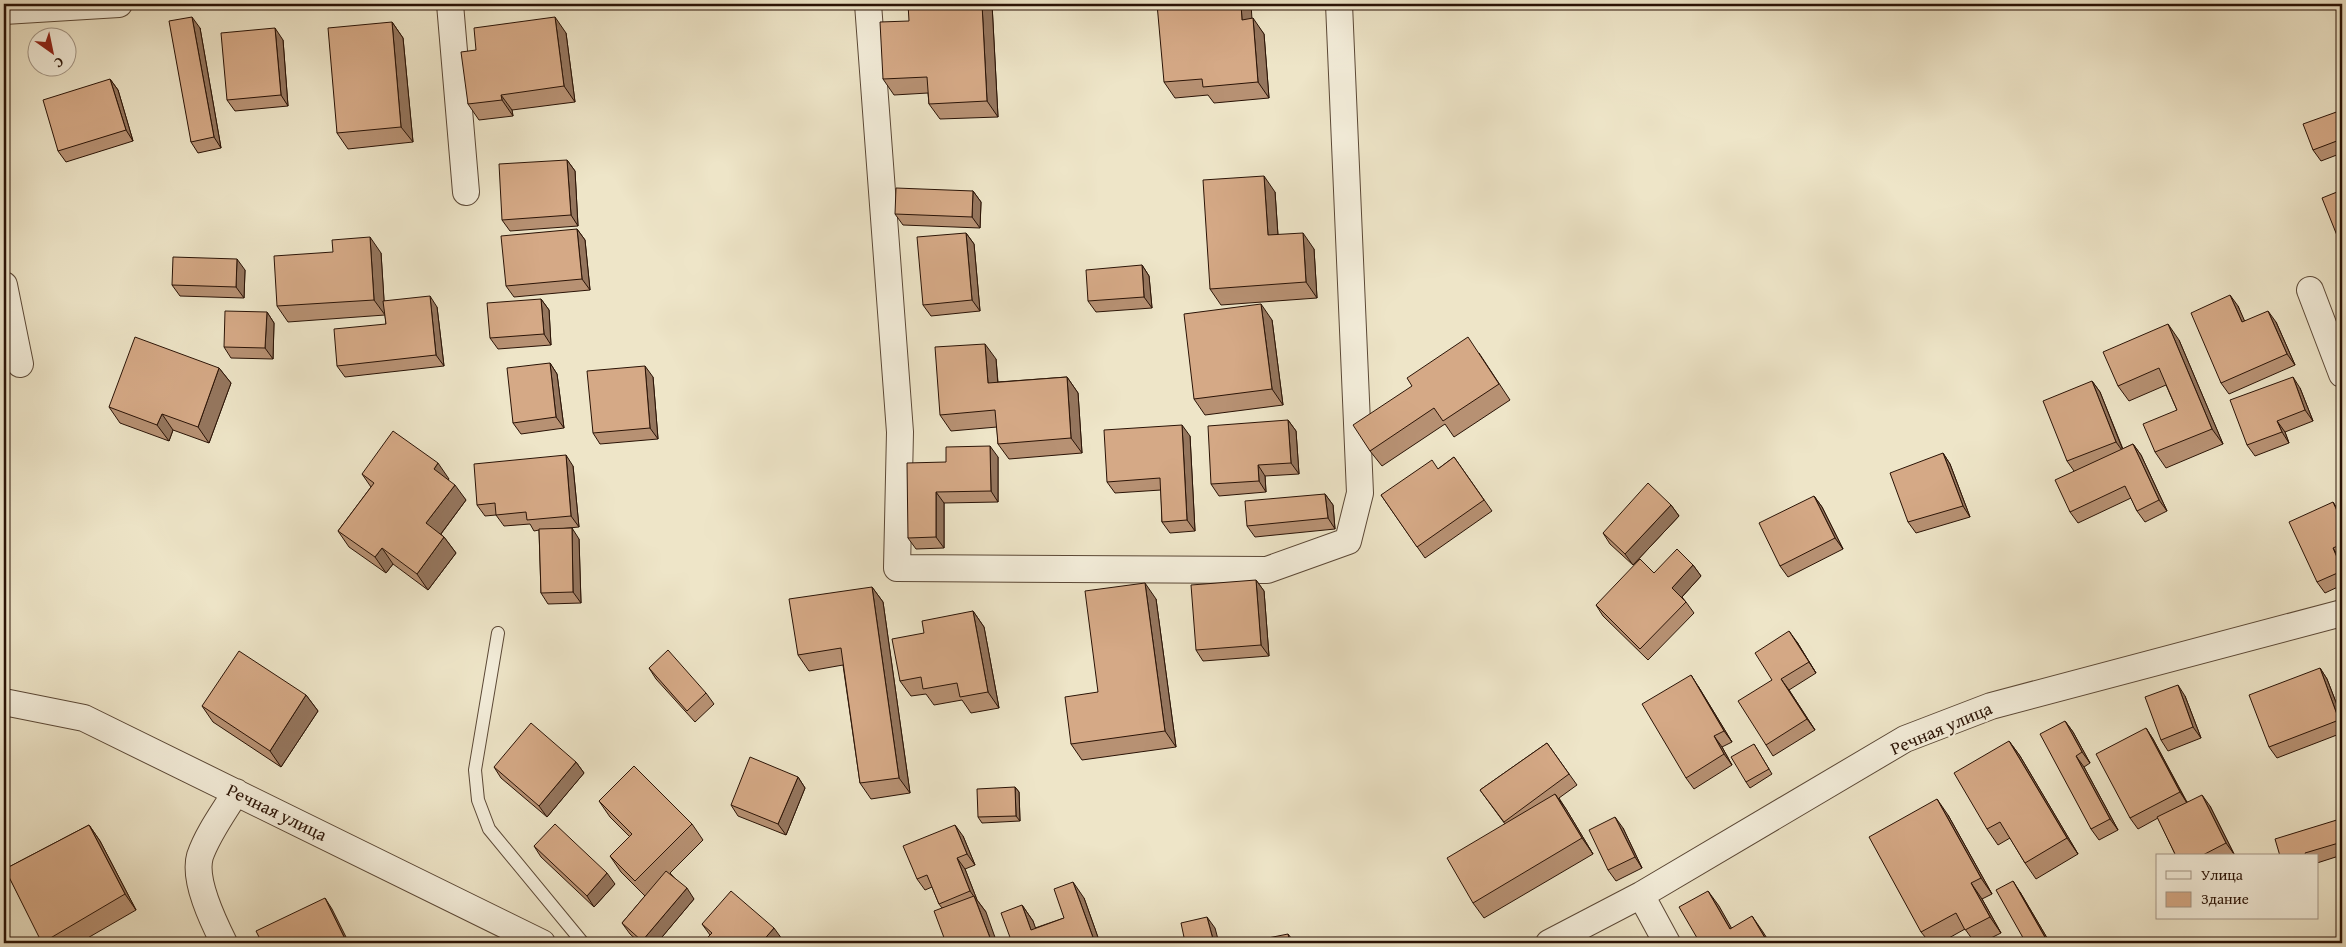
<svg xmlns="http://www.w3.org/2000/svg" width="2346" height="947" font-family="'Gentium Book Plus',serif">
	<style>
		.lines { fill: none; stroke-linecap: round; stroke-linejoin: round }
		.service-casing { stroke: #5b4836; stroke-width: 14 }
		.minor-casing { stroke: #5b4836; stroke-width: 28 }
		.service { stroke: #f4eedb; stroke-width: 12 }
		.minor { stroke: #f4eedb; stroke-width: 26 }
		.wall { fill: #b79173; stroke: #2a1306 }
		.shaded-wall { fill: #95765e; stroke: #2a1306 }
		.building { fill: #d5a986; stroke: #2a1306 }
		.labels { text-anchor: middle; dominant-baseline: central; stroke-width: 4.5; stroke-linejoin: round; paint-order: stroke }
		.street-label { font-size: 18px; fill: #2a1306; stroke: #f4eedb }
	</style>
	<rect width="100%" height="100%" fill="#eee5c8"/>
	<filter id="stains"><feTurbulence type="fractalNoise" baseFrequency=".004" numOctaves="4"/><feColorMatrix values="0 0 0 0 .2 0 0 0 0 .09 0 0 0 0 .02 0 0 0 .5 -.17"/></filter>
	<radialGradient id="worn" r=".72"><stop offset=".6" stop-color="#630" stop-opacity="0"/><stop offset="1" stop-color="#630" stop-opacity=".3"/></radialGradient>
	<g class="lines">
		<defs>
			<path id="service" d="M498,633L475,770L478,800L489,829L583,943"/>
			<path id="minor" d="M450,4L466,192
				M868,4L900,432L897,568L1267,570L1348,541L1360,493L1339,4
				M4,11L119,4
				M4,285L20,364
				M2310,290L2342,374
				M4,702L84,718L542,943
				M1641,895L1667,943
				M224,943C213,921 193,880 200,856C208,833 224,812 236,792
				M1549,943L1641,895L1905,739L1991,706L2342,613"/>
		</defs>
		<use href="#service" class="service-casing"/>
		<use href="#minor" class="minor-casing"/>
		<use href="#service" class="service"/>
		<use href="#minor" class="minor"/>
	</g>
	<path class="wall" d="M992,4L998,117L940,119L929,104L928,93L894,95L883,79L909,21Z
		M1252,19L1264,34L1269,98L1214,103L1208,95L1175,98L1164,82Z
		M392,22L403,38L413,142L348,149L337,133Z
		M200,28L221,148L198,153L191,142Z
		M566,33L575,102L512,110L513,116L479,120L468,104L476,50Z
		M283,40L288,106L235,111L227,100Z
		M110,79L118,90L133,141L66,162L58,151Z
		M2342,110V153L2321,161L2313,150Z
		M567,160L575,171L578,226L510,231L502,220Z
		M973,191L981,202L980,228L903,225L895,214Z
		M1275,192L1278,235L1314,249L1317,298L1221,305L1210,289Z
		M577,229L585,240L590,290L514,297L506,286Z
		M966,233L974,244L980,311L931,316L923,305Z
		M381,253L384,301L437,307L444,366L345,377L337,366L386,324L385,315L288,322L277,306Z
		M1142,265L1149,276L1152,308L1096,312L1088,301Z
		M245,270L244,298L180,296L172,285Z
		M541,299L549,310L551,345L498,349L490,338Z
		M2238,306L2244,321L2276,322L2295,365L2229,394L2221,383Z
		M267,312L274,323L273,359L231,358L224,347Z
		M1272,320L1283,405L1205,415L1194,399Z
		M2179,340L2223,444L2166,468L2155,452L2177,410L2166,385L2129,401L2118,386Z
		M1479,353L1510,400L1454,437L1445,424L1382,466L1370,451Z
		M996,359L998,382L1067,377L1078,393L1082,453L1009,459L998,444L997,427L951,431L940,415Z
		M550,363L557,374L564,428L521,434L513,423Z
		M219,368L231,383L209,443L173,430L169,441L120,423L109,407Z
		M653,377L658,439L600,444L593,433Z
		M2092,381L2100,392L2123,449L2133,444L2141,455L2167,511L2145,522L2137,511L2131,498L2078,523L2070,512L2074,471L2067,461Z
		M2300,388L2313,421L2285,432L2289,443L2255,456L2247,445Z
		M1288,420L1296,431L1299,474L1265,476L1266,492L1219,496L1211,484Z
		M1190,436L1195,531L1170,533L1162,522L1161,490L1115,493L1107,482Z
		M1943,453L1950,464L1970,517L1916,533L1908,522Z
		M998,457V502L944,503V548L916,549L908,538L946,462Z
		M1454,457L1492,511L1425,558L1381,495L1438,469Z
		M573,466L579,527L558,529L579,539L581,603L548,604L541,593L539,530L534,531L530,524L504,526L496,515L485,516L477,505Z
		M362,474L449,479L448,480L466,500L441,534L444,537L456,553L428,590L393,564L386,573L349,547L338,531L371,487Z
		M1325,494L1333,505L1335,529L1255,537L1247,526Z
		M1814,496L1822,507L1843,549L1788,577L1780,566Z
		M1671,505L1679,516L1633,565L1610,544L1603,533Z
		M2341,513L2342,516V558L2340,559L2342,563V585L2325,593L2317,582Z
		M1693,565L1701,576L1682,597L1686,602L1694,613L1648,660L1603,616L1596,605L1654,573Z
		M1256,580L1264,591L1269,656L1203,661L1196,650Z
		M872,587L883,602L910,793L871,799L860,783L843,665L809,671L798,655Z
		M1156,599L1176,747L1082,760L1071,744L1098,692Z
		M973,611L984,627L999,708L971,713L962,700L934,705L926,694L911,696L900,681L924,633Z
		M1797,642L1816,673L1789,690L1815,730L1773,756L1766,745L1772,680Z
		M649,668L706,693L714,704L695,722L656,679Z
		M2320,668L2327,679L2342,718V733L2277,758L2269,747Z
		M1698,686L1732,742L1722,747L1732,765L1694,789L1686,778Z
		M306,695L318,711L281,767L213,722L202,706Z
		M2185,696L2201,738L2168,751L2161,740Z
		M2065,721L2073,732L2090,763L2084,767L2118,830L2099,840L2091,829Z
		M2146,728L2153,739L2187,802L2210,806L2234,854L2231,856H2176L2158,818L2138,829L2130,818Z
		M2009,741L2020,756L2078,854L2036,879L2025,863L2010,838L1998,845L1987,829Z
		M1547,743L1577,785L1559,798L1566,809L1593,854L1484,918L1473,903L1505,824L1480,790Z
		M1754,744L1772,774L1750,788L1746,782Z
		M576,762L584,773L547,817L501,778L494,767Z
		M798,777L805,788L786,835L738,816L731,805Z
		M1015,787L1019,792L1020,821L982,823L978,817Z
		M599,801L692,824L703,840L670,873L694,899L657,943H640L630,934L622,923L645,896L621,872L610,856L630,837L610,817Z
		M1948,815L1992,894L1982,899L2001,933L1981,943H1975L1965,929L1940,943H1930L1921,932Z
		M2340,819L2342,822V855L2317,863V856H2280Z
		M89,825L100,841L136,910L79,943H43L5,869Z
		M1623,828L1642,868L1616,881L1608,870Z
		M963,836L975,865L965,869L977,900L986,912L942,908L939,904L932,887L925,890L917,879Z
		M534,846L615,884L594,907L541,857Z
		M2020,892L2050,943H2026Z
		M1084,898L1100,943H1003L1011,940L1022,905L1033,921L1035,928L1064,918Z
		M702,924L782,939L710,935Z"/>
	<path class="shaded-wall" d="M982,4H992L998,117L987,101Z
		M1241,4H1251L1253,35L1242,20Z
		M192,17L200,28L221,148L214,137Z
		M555,17L566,33L575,102L564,86Z
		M1253,18L1264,34L1269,98L1258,82Z
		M392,22L403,38L413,142L401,127Z
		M275,28L283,40L288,106L281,95Z
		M110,79L118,90L133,141L126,130Z
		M501,95L512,110L513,116L502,100Z
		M567,160L575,171L578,226L571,215Z
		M1264,176L1275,192L1279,251L1268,235Z
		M973,191L981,202L980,228L972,217Z
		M577,229L585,240L590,290L582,279Z
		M966,233L974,244L980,311L972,300Z
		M1303,233L1314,249L1317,298L1306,282Z
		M370,237L381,253L385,315L374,300Z
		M237,259L245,270L244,298L236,287Z
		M1142,265L1149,276L1152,308L1144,297Z
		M2230,295L2238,306L2250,333L2242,322Z
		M430,296L437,307L444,366L436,355Z
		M541,299L549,310L551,345L544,334Z
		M1261,304L1272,320L1283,405L1272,389Z
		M2268,311L2276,322L2295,365L2287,354Z
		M267,312L274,323L273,359L265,348Z
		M2168,324L2179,340L2223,444L2212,429Z
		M985,344L996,359L999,399L988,383Z
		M550,363L557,374L564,428L556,417Z
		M645,366L653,377L658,439L650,428Z
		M219,368L231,383L209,443L198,427Z
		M1067,377L1078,393L1082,453L1071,438Z
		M2293,377L2300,388L2313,421L2305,410Z
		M2092,381L2100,392L2124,453L2116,442Z
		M162,414L173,430L169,441L157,425Z
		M1288,420L1296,431L1299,474L1291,463Z
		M2277,421L2285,432L2289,443L2282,432Z
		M1182,425L1190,436L1195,531L1187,520Z
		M2133,444L2141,455L2167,511L2159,500Z
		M990,446L998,457V502L991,491Z
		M1943,453L1950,464L1970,517L1963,506Z
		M566,455L573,466L579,527L571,516Z
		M438,463L449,479L445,485L434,469Z
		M1258,465L1265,476L1266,492L1259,481Z
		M455,485L466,500L437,539L426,523Z
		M936,492L944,503V548L936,537Z
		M1325,494L1333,505L1335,529L1328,518Z
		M1814,496L1822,507L1843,549L1835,538Z
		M2333,502L2342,516V522Z
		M1671,505L1679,516L1633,565L1625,554Z
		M572,528L579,539L581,603L573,592Z
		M444,537L456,553L428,590L417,574Z
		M382,548L393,564L386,573L375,557Z
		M2333,548L2340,559L2342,563V569Z
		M1693,565L1701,576L1680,599L1672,588Z
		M1256,580L1264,591L1269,656L1261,645Z
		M1145,583L1156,599L1176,747L1165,731Z
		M872,587L883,602L910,793L899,778Z
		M973,611L984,627L999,708L988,692Z
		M1789,631L1797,642L1816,673L1809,662Z
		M2320,668L2327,679L2342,718V724L2339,720Z
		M1691,675L1698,686L1732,742L1724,731Z
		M1781,679L1789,690L1815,730L1807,719Z
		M2178,685L2185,696L2201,738L2193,727Z
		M306,695L318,711L281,767L270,751Z
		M2065,721L2073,732L2090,763L2082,752Z
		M2146,728L2153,739L2187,803L2180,792Z
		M1714,736L1722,747L1732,765L1724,754Z
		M2009,741L2020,756L2078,854L2067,838Z
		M2076,756L2084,767L2118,830L2110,819Z
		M576,762L584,773L547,817L539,806Z
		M798,777L805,788L786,835L778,824Z
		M1015,787L1019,792L1020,821L1016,816Z
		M1555,794L1566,809L1593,854L1582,838Z
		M2202,795L2210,806L2234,854L2226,843Z
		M1937,799L1948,815L1992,894L1981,878Z
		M1615,817L1623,828L1642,868L1635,857Z
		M89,825L100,841L136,910L125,894Z
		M955,825L963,836L975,865L967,854Z
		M957,858L965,869L977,900L986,912L997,943H992L975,898L970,891Z
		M607,873L615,884L594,907L587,896Z
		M2013,881L2020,892L2050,943H2049L2046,939Z
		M1073,882L1084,898L1100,943H1095Z
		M1971,883L1982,899L2001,933L1990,917Z
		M687,888L694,899L657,943H644L642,941Z
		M1708,891L1719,906L1740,943L1730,929Z
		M325,898L332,909L349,943H347Z
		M1022,905L1033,921L1041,943L1031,930Z
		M1752,916L1763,932L1770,943H1768Z
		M1207,917L1215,928L1219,943H1214Z
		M774,928L782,939L778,943H761Z
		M1288,934L1295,943H1290Z"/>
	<path class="building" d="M908,4H982L987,101L929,104L927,77L883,79L880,22L909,21Z
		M1157,4H1241L1242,20L1253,18L1258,82L1203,87L1202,79L1164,82Z
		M192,17L214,137L191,142L169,21Z
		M555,17L564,86L501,95L502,100L468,104L461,52L476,50L474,28Z
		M392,22L401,127L337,133L328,28Z
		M275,28L281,95L227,100L221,33Z
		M110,79L126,130L58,151L43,100Z
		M2342,110V139L2313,150L2303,124Z
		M567,160L571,215L502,220L499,164Z
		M1264,176L1268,235L1303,233L1306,282L1210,289L1203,180Z
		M896,188L973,191L972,217L895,214Z
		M2342,190V248L2322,198Z
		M577,229L582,279L506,286L501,236Z
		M966,233L972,300L923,305L917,237Z
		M370,237L374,300L277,306L274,256L333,252L332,240Z
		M173,257L237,259L236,287L172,285Z
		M1142,265L1144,297L1088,301L1086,270Z
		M2230,295L2242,322L2268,311L2287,354L2221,383L2191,313Z
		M430,296L436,355L337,366L334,329L386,324L383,301Z
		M541,299L544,334L490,338L487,303Z
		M1261,304L1272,389L1194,399L1184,314Z
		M225,311L267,312L265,348L224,347Z
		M2168,324L2212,429L2155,452L2143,424L2177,410L2159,368L2118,386L2103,352Z
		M135,337L219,368L198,427L162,414L157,425L109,407Z
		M1468,337L1499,384L1443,421L1434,408L1370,451L1353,425L1412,386L1407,378Z
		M985,344L988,383L1067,377L1071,438L998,444L995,410L940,415L935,347Z
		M550,363L556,417L513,423L507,368Z
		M645,366L650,428L593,433L587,371Z
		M2293,377L2305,410L2277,421L2282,432L2247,445L2230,400Z
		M2092,381L2116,442L2067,461L2043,401Z
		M1288,420L1291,463L1258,465L1259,481L1211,484L1208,426Z
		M1182,425L1187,520L1162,522L1160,478L1107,482L1104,430Z
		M393,431L438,463L434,469L455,485L426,523L444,537L417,574L382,548L375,557L338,531L374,483L362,474Z
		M2133,444L2159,500L2137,511L2125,486L2070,512L2055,480Z
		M990,446L991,491L936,492V537L908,538L907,463L946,462V447Z
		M1943,453L1963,506L1908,522L1890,473Z
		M566,455L571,516L527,520L526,512L496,515L495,503L477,505L474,464Z
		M1454,457L1484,500L1417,547L1381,495L1432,460L1438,469Z
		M1648,483L1671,505L1625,554L1603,533Z
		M1325,494L1328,518L1247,526L1245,501Z
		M1814,496L1835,538L1780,566L1759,523Z
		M2333,502L2342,522V544L2333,548L2342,569V571L2317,582L2289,522Z
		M572,528L573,592L541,593L539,529Z
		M1677,549L1693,565L1672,588L1686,602L1640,649L1596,605L1640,559L1654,573Z
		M1256,580L1261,645L1196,650L1191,585Z
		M1145,583L1165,731L1071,744L1065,697L1098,692L1085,591Z
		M872,587L899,778L860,783L841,648L798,655L789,599Z
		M973,611L988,692L960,697L957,683L923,689L921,677L900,681L892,639L924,633L922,621Z
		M1789,631L1809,662L1781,679L1807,719L1766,745L1738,701L1772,680L1755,653Z
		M668,650L706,693L687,711L649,668Z
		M239,651L306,695L270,751L202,706Z
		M2320,668L2339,720L2269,747L2249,695Z
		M1691,675L1724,731L1714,736L1724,754L1686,778L1642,704Z
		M2178,685L2193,727L2161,740L2145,697Z
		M2065,721L2082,752L2076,756L2110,819L2091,829L2040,734Z
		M531,723L576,762L539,806L494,767Z
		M2146,728L2180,792L2130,818L2096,754Z
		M2009,741L2067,838L2025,863L2000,822L1987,829L1954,773Z
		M1547,743L1569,774L1504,822L1480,790Z
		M1754,744L1769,769L1746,782L1731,757Z
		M750,757L798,777L778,824L731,805Z
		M634,766L692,824L635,881L610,856L632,834L599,801Z
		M1015,787L1016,816L978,817L977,789Z
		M1555,794L1582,838L1473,903L1447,858Z
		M2202,795L2226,843L2201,856H2176L2157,817Z
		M1937,799L1981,878L1971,883L1990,917L1965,930L1956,913L1921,932L1869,837Z
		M1615,817L1635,857L1608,870L1589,830Z
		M2340,819L2342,826V842L2305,853L2306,856H2280L2275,839Z
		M555,824L607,873L587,896L534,846Z
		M89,825L125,894L42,943L5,869Z
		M955,825L967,854L957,858L970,891L939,904L927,875L917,879L903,846Z
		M666,871L687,888L642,941L622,923Z
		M2013,881L2046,939L2038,943H2026L1996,890Z
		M1073,882L1095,943H1071L1070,940L1062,943H1003L1011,940L1001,913L1022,905L1031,930L1064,918L1054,889Z
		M731,891L774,928L761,943H702L712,933L702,924Z
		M1708,891L1730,929L1752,916L1768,943H1700L1679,907Z
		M974,896L992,943H946L934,911Z
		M325,898L347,943H262L256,931Z
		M1207,917L1214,943H1182L1185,942L1181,923Z
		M1288,934L1290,943H1253V941Z
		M1793,940L1795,943H1787Z"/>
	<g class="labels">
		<g class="street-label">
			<text transform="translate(1941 728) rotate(-23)">Речная улица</text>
			<text transform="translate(277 812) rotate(26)">Речная улица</text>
		</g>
	</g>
	<rect width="2346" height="947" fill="none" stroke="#eee5c8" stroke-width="20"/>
	<rect x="5" y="5" width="2336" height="937" fill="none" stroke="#2a1306" stroke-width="2.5"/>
	<rect x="10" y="10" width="2326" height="927" fill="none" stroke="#2a1306"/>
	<rect x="2156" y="854" width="162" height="65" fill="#f4eedb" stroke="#a39686"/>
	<rect x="2166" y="871" width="25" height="8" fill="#f4eedb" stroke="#a39686"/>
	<text x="2201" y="880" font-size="15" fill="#2a1306">Улица</text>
	<rect x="2166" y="892" width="25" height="15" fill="#d5a986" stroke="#a39686"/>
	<text x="2201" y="904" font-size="15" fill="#2a1306">Здание</text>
	<g transform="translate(52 52) rotate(147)"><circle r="24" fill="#f4eedb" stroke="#a39686"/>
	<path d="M0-4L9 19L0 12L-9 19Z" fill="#8f2418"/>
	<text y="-8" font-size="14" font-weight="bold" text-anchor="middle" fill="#2a1306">С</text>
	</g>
	<rect width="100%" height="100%" filter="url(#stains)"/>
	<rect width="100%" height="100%" fill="url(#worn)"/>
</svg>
